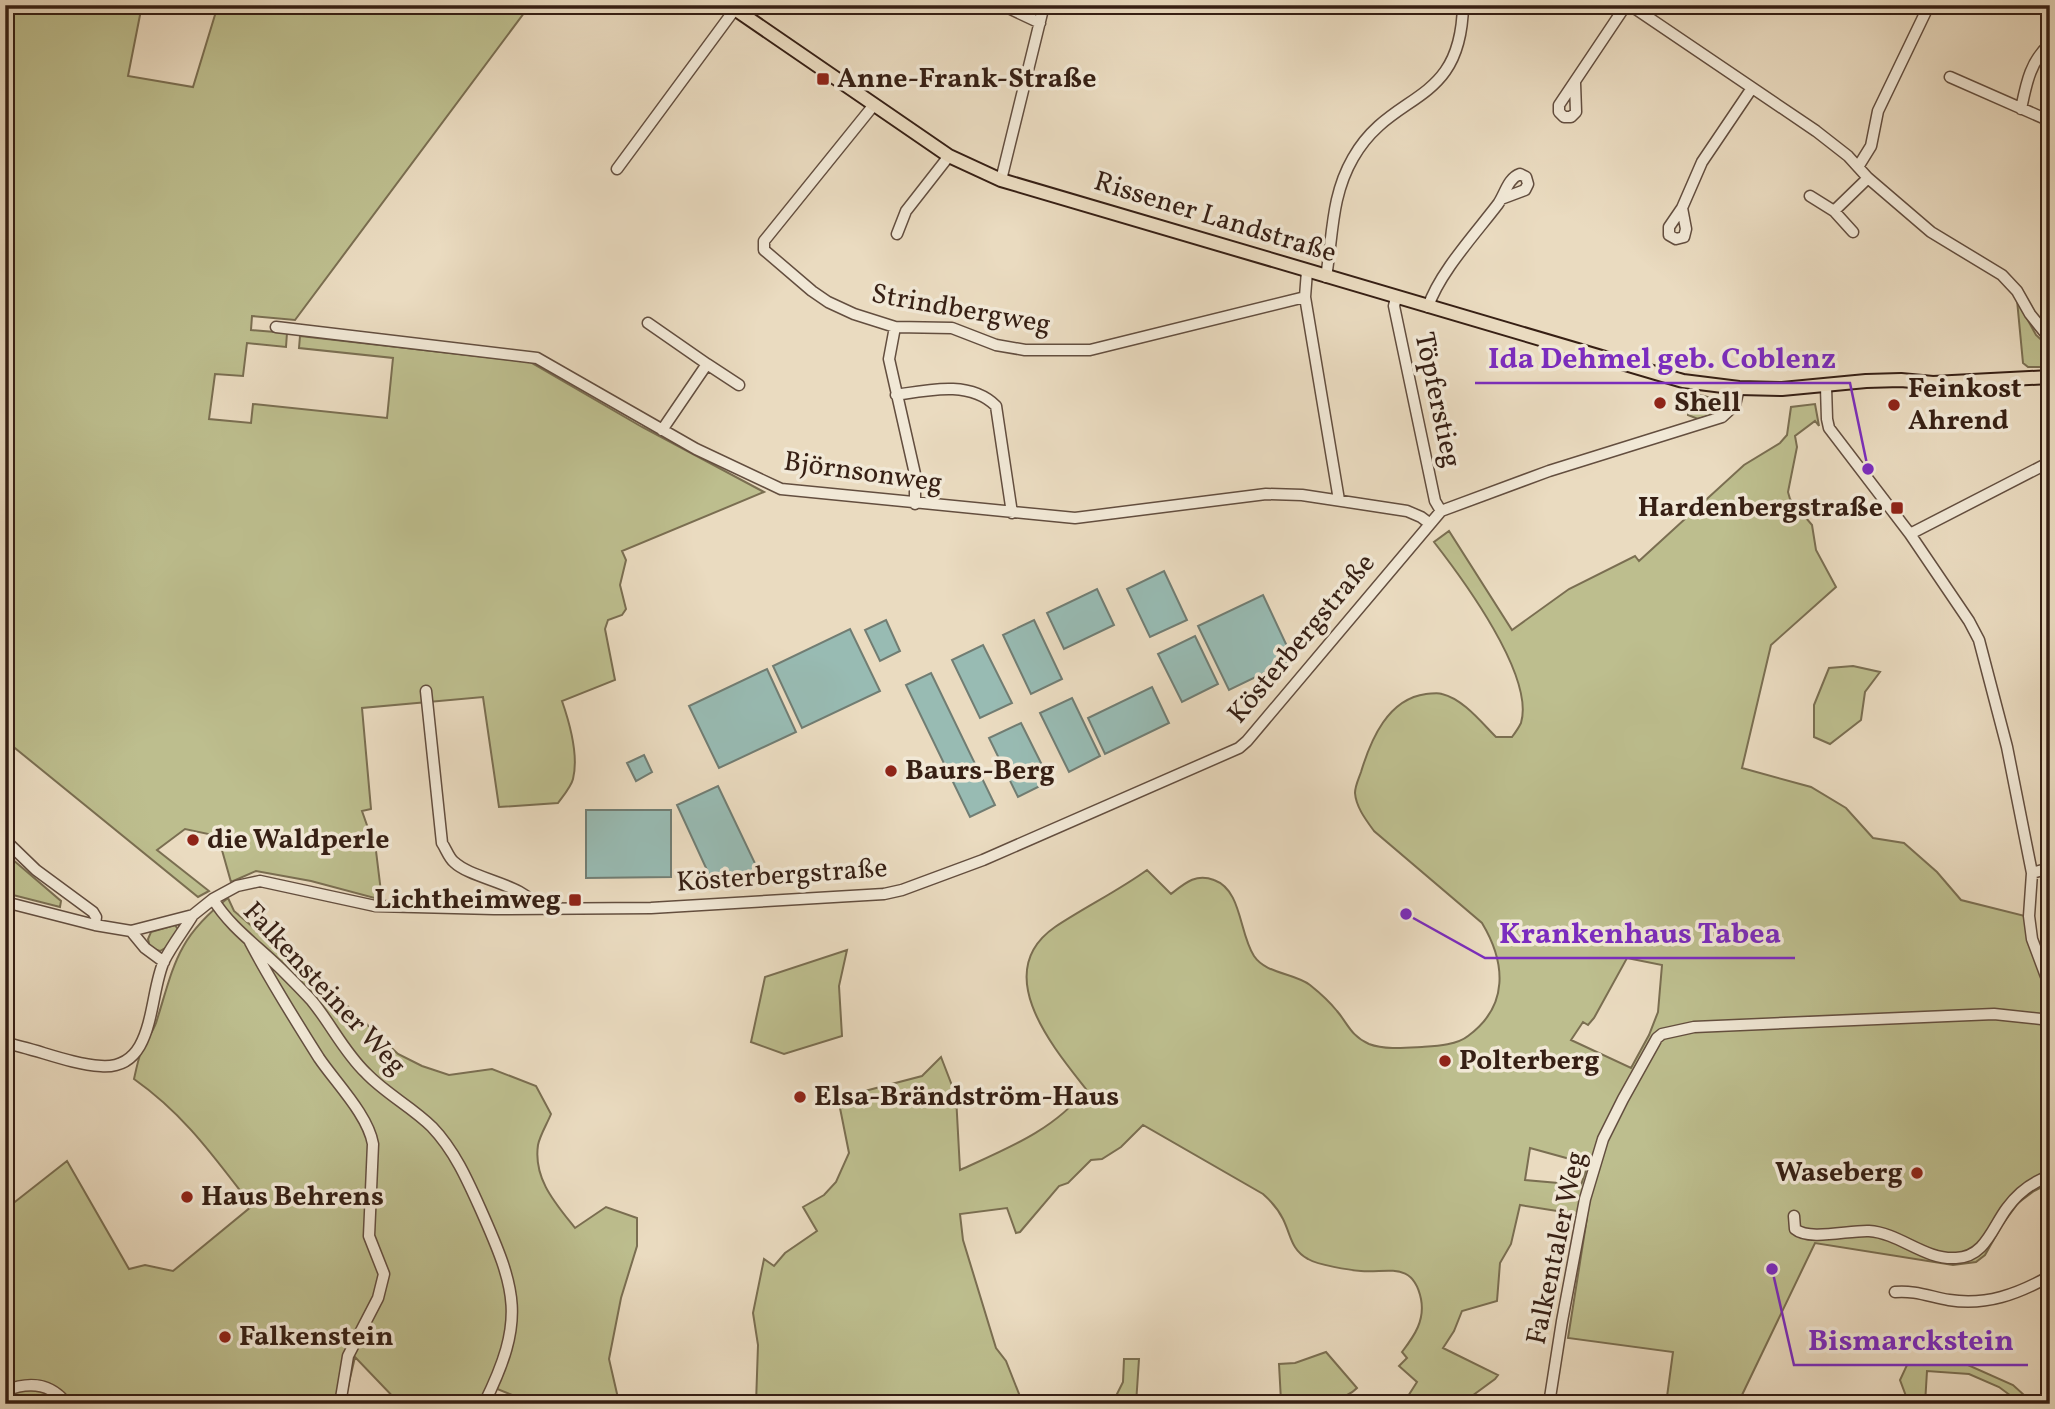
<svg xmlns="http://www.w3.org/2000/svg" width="2055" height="1409" font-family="Vollkorn,serif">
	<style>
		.green { fill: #bdbe8e; stroke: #7a6e51; stroke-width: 2; fill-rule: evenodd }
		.water { fill: #98bbb3; stroke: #717d73; stroke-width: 2 }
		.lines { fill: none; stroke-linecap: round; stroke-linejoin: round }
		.minor-casing { stroke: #634e3f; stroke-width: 13 }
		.major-casing { stroke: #361f14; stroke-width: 16 }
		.minor { stroke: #f1e8d6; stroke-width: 10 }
		.major { stroke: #eadbc0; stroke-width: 12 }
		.poi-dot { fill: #8f2418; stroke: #f1e8d6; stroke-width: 2.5 }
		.labels { text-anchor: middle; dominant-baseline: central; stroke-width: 7; stroke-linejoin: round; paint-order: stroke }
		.poi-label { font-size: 28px; font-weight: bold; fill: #361f14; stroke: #f1e8d6; text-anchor: start }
		.street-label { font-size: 28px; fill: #361f14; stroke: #f1e8d6 }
		.leader { fill: none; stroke: #7b2cbf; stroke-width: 2.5 }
		.callout-dot { fill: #7b2cbf; stroke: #f1e8d6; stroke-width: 2.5 }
		.callout-label { font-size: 30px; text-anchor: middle; font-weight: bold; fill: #7b2cbf; stroke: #f1e8d6; stroke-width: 7; stroke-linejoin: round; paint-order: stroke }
	</style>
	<rect width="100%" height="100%" fill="#eadbc0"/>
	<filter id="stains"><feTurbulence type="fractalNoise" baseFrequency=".00286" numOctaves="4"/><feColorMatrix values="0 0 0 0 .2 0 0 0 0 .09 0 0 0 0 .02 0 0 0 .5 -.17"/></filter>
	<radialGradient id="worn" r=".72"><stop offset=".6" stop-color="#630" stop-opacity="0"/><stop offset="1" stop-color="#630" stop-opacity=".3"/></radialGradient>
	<path class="green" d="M5,5H142L128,76L193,87L218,5H289L322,13L325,5H530L295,320L252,316L251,330L287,333L286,347L247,343L243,376L215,374L209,419L251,423L253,404L387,418L393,358L299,348L300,336L530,362L642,427L764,492L622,551L626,560L620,585L626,609L622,615L608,620L605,629L615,680L562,701C570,724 579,755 573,779C571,787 563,796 558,803L499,807L483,697L362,708L371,809L362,811L376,851L382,900L311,881L256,871L231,882L218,836L185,829L157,850L209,891L198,897L5,740Z
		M2017,300L2036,335L2050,348V367H2028L2023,363Z
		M1693,393L1722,401C1719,414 1709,416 1698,419L1688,415V413H1696L1697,398L1688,397Z
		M1815,404L1819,426L1815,421L1795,436L1797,447L1788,492L1790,499L1812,525L1816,550L1836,587L1771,645L1742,768L1811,787L1846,808L1873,838L1904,843L1937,872L1961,900L2025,916L2043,981L2050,994V1183L2034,1191L2018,1203L2002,1225L1985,1255L1976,1262L1953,1265L1815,1243L1742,1395L1755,1404H1666L1673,1352L1568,1338L1587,1218L1576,1214L1520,1205L1511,1244L1500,1263L1497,1301L1462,1311L1454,1331L1443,1348L1498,1375L1495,1379L1461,1404H1403L1417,1382L1399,1366L1407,1358L1402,1352C1415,1335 1425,1320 1421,1299C1413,1261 1389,1273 1361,1271C1349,1270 1318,1265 1308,1259C1291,1250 1291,1235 1283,1219C1278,1209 1271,1201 1263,1194L1143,1125L1121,1147L1102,1159L1091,1160L1068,1183L1059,1186L1020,1232L1016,1233L1007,1208L960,1214L963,1240L996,1348L1006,1361L1023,1404H756L758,1345L753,1313L764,1259L774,1266L785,1253L817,1231L803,1207L824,1195L836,1182L849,1153L838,1098L922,1076L941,1057L956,1096L960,1170C1006,1149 1055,1130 1086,1089C1052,1046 990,972 1055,927C1085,907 1118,891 1147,870L1171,894C1185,883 1196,873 1214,880C1242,890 1239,933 1254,956C1266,974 1294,973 1310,985C1320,993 1329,1001 1337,1011C1348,1024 1351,1036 1369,1044C1385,1050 1405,1048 1422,1047C1436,1046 1457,1045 1468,1036C1509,1006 1506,963 1482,923L1374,831C1366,820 1356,807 1355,793C1355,786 1359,778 1361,772C1371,739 1388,699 1426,694C1431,694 1437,692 1442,694C1463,699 1481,722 1496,737H1512C1515,733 1519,727 1521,723C1535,676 1462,578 1434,542L1449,531L1512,630L1569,589L1635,556L1639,561L1744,465L1780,443L1787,435L1791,407ZM1627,958L1662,965L1658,1012L1649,1035L1631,1068L1571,1040L1583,1022L1588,1025L1594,1018ZM1530,1148L1588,1164L1581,1185L1525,1180Z
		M1853,666L1880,672L1865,692L1861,720L1830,744L1814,737V705L1829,668Z
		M5,853L61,901L60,907L5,893Z
		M228,898L234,911L294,962L317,977L398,1054L422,1066L449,1075L492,1069L536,1086L551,1114C547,1124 540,1135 538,1145C533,1179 556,1204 575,1228L606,1207L637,1218V1246L621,1298L609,1359L618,1398L622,1404H516L517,1397L495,1388L488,1404H400L355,1357L344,1404H26L5,1397V1204L11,1205L67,1161L129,1269L145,1265L173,1271L252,1206C214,1157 185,1115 134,1079C136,1070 138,1060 141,1052C145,1042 152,1034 156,1023C174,966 176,938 228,898Z
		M175,925L179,931L167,947L160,951L150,948L148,939L151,932Z
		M847,950L839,986L842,1036L784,1054L751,1042L765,977Z
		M1326,1352L1357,1388C1340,1406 1304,1400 1281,1401L1279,1364L1295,1363Z
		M1124,1359H1139L1136,1404H1112L1123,1382Z
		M1907,1365H1968L2013,1385L2034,1404H2022L1999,1387L1969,1374L1927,1371L1925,1404H1909L1900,1380Z"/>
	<path class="water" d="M1164,571L1187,620L1150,637L1127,589Z
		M1097,589L1114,625L1064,649L1047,613Z
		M1263,595L1293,659L1229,690L1198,626Z
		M886,620L900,651L880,661L865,630Z
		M1034,620L1062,679L1031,694L1003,635Z
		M850,629L880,691L802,728L773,666Z
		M1195,636L1218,684L1182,702L1158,654Z
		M983,645L1012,703L980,718L952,660Z
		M767,669L796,732L719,768L689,706Z
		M931,673L995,805L970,817L906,685Z
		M1152,687L1169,723L1105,754L1088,718Z
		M1072,698L1100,756L1069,772L1040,713Z
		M1021,723L1050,781L1018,797L989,738Z
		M644,755L652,772L636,781L627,763Z
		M718,786L762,878L712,881L677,805Z
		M586,810H671V877L586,878Z"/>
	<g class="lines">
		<defs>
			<path id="minor" d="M1002,5L1040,23
				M1630,5L1816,131L1848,156L1868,178L1931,232L2002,275L2017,291L2030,314L2050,339
				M1950,77L2050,121
				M1575,83L1576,112L1571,117H1564L1559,112V105L1626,5
				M873,106L764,241V250L812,291L828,302L854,314L895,327L952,328L996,345L1025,350H1090L1305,297
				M2021,109C2026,85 2030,61 2050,44
				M1858,167L1871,146L1878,111L1929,5
				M617,169L735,9
				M1001,180L1044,5
				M1810,196L1834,211L1853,232
				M1682,208L1686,229L1684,237L1676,239L1669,235V227L1682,208L1702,162L1752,88
				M1834,211L1868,178
				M897,234L906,211L949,156
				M1307,271L1305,297L1339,500
				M1326,277C1333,235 1331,196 1353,158C1392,89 1461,108 1463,5
				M1396,298L1394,306L1435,501L1441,511
				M1428,307C1439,273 1476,233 1498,204C1505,194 1508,178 1520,174L1526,177L1528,184L1525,190L1501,199
				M648,323L707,364
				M276,327L537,358L696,449L781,489L1075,518L1266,494L1302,495L1407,511L1421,517L1429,523
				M895,327L889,359L915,474V504
				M1826,387L1827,419L1829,428L1910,534L1969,621L1979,640L2007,747L2032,873L2029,916L2032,939L2050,987
				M896,395C928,390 970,380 996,406L1012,513
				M1719,416L1724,409L1728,387
				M662,430L707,364L739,385
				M1910,534L2050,462
				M426,691L442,843C446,849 449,858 454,862C473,880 527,884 537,909
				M5,840L36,870L93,912L96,917L95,925
				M2032,873L2050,868
				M213,899C231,929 262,949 286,974C295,983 304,992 312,1001C331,1024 344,1052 366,1073C386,1094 412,1107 432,1127C454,1150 467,1179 480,1208C517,1291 526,1319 484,1404
				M5,902L95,925L131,931L193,915L213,899L237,886L260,881L375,906L494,909L651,908L884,894L902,890L983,860L1239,748L1247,741L1441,511L1549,471L1722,417L1735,405L1739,388
				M131,931L145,948L164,962
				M250,942C271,982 295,1020 319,1058C336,1083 368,1115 373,1144L369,1236L384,1274L378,1298L348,1356L340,1404
				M5,1043C37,1049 69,1064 101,1066C156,1070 148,996 164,961C172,945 184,930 193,915
				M1794,1216L1795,1229C1809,1241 1849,1230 1869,1231C1900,1233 1924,1260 1956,1258C1985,1257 1992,1228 2007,1208C2018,1193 2032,1182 2050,1176
				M1895,1292C1914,1290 1931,1297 1949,1300C1986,1306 2018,1294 2050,1276
				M5,1391C29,1381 51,1383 67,1404
				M1549,1404L1562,1321L1585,1199L1603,1139L1623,1099L1657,1038L1662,1034L1694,1027L1994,1014L2050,1020"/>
			<path id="major" d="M729,5L949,156L1001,180L1683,381L1739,388L1782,389L1866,381L1901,380L1933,383L2050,377"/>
		</defs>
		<use href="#minor" class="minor-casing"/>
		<use href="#major" class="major-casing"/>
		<use href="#minor" class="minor"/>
		<use href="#major" class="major"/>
	</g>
	<g class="poi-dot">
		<rect x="816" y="72" width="14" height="14" rx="3.5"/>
		<circle cx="1660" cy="403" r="7"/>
		<circle cx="1894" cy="405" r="7"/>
		<rect x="1890" y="501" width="14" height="14" rx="3.5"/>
		<circle cx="891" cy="771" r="7"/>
		<circle cx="193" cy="840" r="7"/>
		<rect x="568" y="893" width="14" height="14" rx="3.5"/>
		<circle cx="1445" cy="1061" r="7"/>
		<circle cx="800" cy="1097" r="7"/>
		<circle cx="1917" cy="1173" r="7"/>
		<circle cx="187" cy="1197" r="7"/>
		<circle cx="225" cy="1337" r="7"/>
	</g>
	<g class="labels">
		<g class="poi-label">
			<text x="837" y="79">Anne-Frank-Straße</text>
			<text x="1908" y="389">Feinkost<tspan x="1908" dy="32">Ahrend</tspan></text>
			<text x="1674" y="403">Shell</text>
			<text x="1883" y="508" text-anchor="end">Hardenbergstraße</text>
			<text x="905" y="771">Baurs-Berg</text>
			<text x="207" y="840">die Waldperle</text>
			<text x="561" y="900" text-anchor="end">Lichtheimweg</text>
			<text x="1459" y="1061">Polterberg</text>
			<text x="814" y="1097">Elsa-Brändström-Haus</text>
			<text x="1903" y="1173" text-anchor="end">Waseberg</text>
			<text x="201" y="1197">Haus Behrens</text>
			<text x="239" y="1337">Falkenstein</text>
		</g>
		<g class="street-label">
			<text transform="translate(1215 218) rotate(17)">Rissener Landstraße</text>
			<text transform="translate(961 310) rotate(10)">Strindbergweg</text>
			<text transform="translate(1437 400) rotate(78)">Töpferstieg</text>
			<text transform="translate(863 473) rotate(8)">Björnsonweg</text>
			<text transform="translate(1302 639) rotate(-50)">Kösterbergstraße</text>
			<text transform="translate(782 876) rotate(-4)">Kösterbergstraße</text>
			<text transform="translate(324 989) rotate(47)">Falkensteiner Weg</text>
			<text transform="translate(1557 1248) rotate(-78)">Falkentaler Weg</text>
		</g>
	</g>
	<path class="leader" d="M1868 469L1850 383H1475M1406 914L1485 958H1795M1772 1269L1794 1365H2028"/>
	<g class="callout-dot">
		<circle cx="1868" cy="469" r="7"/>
		<circle cx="1406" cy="914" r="7"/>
		<circle cx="1772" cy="1269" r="7"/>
	</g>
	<g class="callout-label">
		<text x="1662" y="368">Ida Dehmel geb. Coblenz</text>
		<text x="1640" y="943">Krankenhaus Tabea</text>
		<text x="1911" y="1350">Bismarckstein</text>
	</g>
	<rect width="2055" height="1409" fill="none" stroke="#eadbc0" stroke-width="28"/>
	<rect x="7" y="7" width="2041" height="1395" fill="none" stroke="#361f14" stroke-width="3.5"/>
	<rect x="14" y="14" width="2027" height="1381" fill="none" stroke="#361f14" stroke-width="2"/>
	<rect width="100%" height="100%" filter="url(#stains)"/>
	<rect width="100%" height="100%" fill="url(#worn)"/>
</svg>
